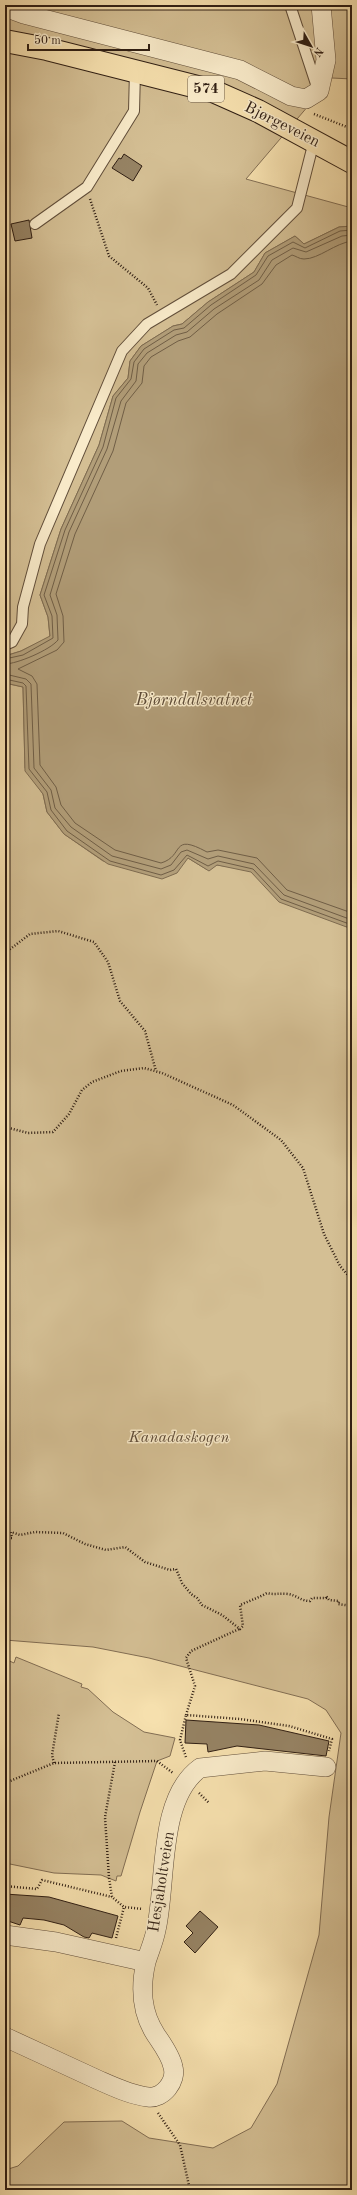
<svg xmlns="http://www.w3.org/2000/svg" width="357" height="2195" font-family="'Old Standard TT',serif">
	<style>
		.green { fill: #d4bf94; stroke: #826e54 }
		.water { fill: #b29e79; stroke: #7e6b50 }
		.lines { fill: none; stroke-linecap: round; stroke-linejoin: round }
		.shore { stroke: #705e46; stroke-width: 1 }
		.building { fill: #968364; stroke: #2f1e13 }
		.lane-casing { stroke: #614e3a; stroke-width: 12 }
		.street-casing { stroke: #614e3a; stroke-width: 20 }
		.primary-casing { stroke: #2f1e13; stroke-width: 24 }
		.path { stroke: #2f1e13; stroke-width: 2.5; stroke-dasharray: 1 2; stroke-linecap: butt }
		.lane { stroke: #f9ebca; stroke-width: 10 }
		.street { stroke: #f9ebca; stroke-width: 19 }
		.primary { stroke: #f6e0ae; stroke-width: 22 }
		.labels { text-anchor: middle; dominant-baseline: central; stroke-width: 3; stroke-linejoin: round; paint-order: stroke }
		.shield { fill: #f9ebca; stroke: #6c5c4a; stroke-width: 1 }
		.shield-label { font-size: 15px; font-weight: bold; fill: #2f1e13 }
		.street-label { font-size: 16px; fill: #2f1e13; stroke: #f9ebca }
		.park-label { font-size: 16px; font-style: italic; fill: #614e3a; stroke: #f9ebca }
		.water-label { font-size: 17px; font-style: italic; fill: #5d4b37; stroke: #f9ebca }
	</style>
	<rect width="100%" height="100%" fill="#f6e0ae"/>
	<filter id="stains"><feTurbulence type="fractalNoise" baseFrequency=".005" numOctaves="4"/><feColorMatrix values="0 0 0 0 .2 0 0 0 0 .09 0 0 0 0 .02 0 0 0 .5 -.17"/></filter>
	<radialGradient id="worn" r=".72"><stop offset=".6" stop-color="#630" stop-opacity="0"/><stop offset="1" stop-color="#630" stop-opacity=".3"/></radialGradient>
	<path class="green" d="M5,5H352V79L332,78L246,179L352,208V226L339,227L304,244L295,236L265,253L254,272L208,302L182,324L173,326L141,346L130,361L128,378L113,396L99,445L61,529L40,595L48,617L50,637L21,651L5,656Z
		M5,683L23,687L25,768L43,794L47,812L64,834L103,861L188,858L206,869L217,865L260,871L352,929V2190H5V2170L18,2166L64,2122L122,2121L149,2138L213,2148L251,2128L277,2084L319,1935L329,1817L341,1733L326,1710L308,1699L149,1658L93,1647L5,1640Z
		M16,1657L82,1684L81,1687L88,1689L113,1712L144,1732L175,1738L170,1756L157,1761L140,1812L121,1876H117L116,1881L101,1875L54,1873L5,1863V1659L14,1663Z"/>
	<path class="water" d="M352,226V929L279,902L251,872L217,865L209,871L188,858L177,873L162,879L108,864L64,834L47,812L43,794L25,771L23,687L5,683V656L21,651L50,636L48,617L40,595L61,529L99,445L113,396L128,378L130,361L141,346L173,326L182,324L208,302L254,272L265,253L295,236L304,244L339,227Z"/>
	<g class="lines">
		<path class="shore" d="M352,241C335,243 319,259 304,259C299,259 296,256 292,255L276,265L262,284L217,314L190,337L178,341L151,357L144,366L142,383L126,403L113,451L75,534L56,594L63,616L64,642L57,650L18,669L32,676L37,684L40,765L56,787L61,805L75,823L115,850L161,863C185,856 170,832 207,852L218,850L257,858L287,890L352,913
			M5,659L23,655L53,638L52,616L44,595L65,530L103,447L116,398L131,379L134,362L144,349L174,330L184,328L211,305L256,275L268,256L293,242L305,248L340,231L352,230
			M5,664C17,664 50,650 58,640L57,615L50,595L69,532L107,449L121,401L136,381L138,364L147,353L176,335L187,332L214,309L259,280L272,260L293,248L306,252L342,236L352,235
			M5,674L26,679L31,684L34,768L51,790L55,808L71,827L112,856L161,869L171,865L181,852L187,850L208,859L218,856L254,864L284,895L352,920
			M5,679L23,683L26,686L29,769L47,792L51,810L67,831L110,861L161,875L174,870L187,855L208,866L218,861L253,869L281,899L352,925"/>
	</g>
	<path class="building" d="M124,154L142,166L133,181L112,168L119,158L121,159Z
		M29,220L32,238L15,241L11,224Z
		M186,1720L259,1725L329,1741L326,1756L237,1746L208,1752L207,1744L185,1743Z
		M5,1894L49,1897L118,1916L112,1938L92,1933L89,1938L84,1937L64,1925L44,1920L23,1918L20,1925L5,1920Z
		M200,1911L218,1927L195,1953L184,1942L193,1933L186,1926Z"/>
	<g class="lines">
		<defs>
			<path id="lane" d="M290,5L317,87
				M35,224L87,187L134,111L135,71
				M5,645L12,642L22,624L23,607L40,544L122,351L147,324L231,274L297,208L314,141"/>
			<path id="street" d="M5,7L24,14L240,70L291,96L306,99L319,91L326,60L321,5
				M5,1935L56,1942L146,1962C149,1952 154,1941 156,1930C167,1884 157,1799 200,1768L265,1761L326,1767
				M5,2037C35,2051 66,2065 96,2079C112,2086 130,2095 148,2097C163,2099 177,2081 173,2067C171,2056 162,2044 156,2035C141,2012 140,1988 146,1962"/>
			<path id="primary" d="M5,41L47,49L213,91L258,111L352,162"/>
		</defs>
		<use href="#lane" class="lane-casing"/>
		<use href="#street" class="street-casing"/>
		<use href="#primary" class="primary-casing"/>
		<path class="path" d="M314,114L352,129
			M90,199L109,256L148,288L157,305
			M5,953L30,934L58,931L94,942L108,962L120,1001L145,1031L156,1071
			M5,1127L28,1133L53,1132L69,1114L82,1090L92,1082L121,1071L144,1068L162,1073L233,1105L281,1140L303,1168L324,1234L340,1266L352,1280
			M5,1538H12L11,1532L20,1535L35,1532L63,1533L85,1544L106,1550L125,1547L145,1562L170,1570L176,1569L182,1583L191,1594L197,1598L202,1605L222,1615L240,1629L243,1626L240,1605C249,1601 258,1598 267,1593C274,1595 280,1593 288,1594C296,1595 301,1601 310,1601L312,1598H326V1596L329,1600L339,1601L338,1604L352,1606
			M186,1715L195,1686L186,1658L191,1651L239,1629
			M186,1757L180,1740L186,1715L240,1719L289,1726L332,1739L329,1751
			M115,1762L105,1817L109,1878L112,1897L124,1907L143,1909
			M54,1763L52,1755L59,1713
			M5,1783L54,1763L157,1761L173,1773
			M199,1793L209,1803
			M5,1886L37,1889L42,1880L112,1897
			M116,1938L124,1907
			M158,2113L180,2145L190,2190"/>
		<use href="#lane" class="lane"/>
		<use href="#street" class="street"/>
		<use href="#primary" class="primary"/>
	</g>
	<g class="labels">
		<rect class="shield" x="188" y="76" width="36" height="26" rx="3"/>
		<g class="shield-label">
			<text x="206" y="89">574</text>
		</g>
		<g class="street-label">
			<text transform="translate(282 125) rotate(27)">Bjørgeveien</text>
			<text transform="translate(162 1882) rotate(-81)">Hesjaholtveien</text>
		</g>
		<g class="park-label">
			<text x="179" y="1438">Kanadaskogen</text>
		</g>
		<g class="water-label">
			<text x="194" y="700">Bjørndalsvatnet</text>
		</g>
	</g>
	<rect width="357" height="2195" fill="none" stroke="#f6e0ae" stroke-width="20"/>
	<rect x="6" y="6" width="345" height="2183" fill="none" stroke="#2f1e13" stroke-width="2"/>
	<rect x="10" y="10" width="337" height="2175" fill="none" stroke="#2f1e13"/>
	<g transform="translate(311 46) rotate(129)" stroke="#f9ebca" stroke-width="3" paint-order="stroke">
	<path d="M0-3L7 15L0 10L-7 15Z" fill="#2f1e13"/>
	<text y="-6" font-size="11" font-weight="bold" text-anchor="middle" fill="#2f1e13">N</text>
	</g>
	<path d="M28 44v6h121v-6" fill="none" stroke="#2f1e13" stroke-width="2"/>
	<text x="34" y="44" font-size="12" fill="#2f1e13" stroke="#f9ebca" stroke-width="3" paint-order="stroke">50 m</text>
	<rect width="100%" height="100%" filter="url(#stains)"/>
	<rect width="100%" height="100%" fill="url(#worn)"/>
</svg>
